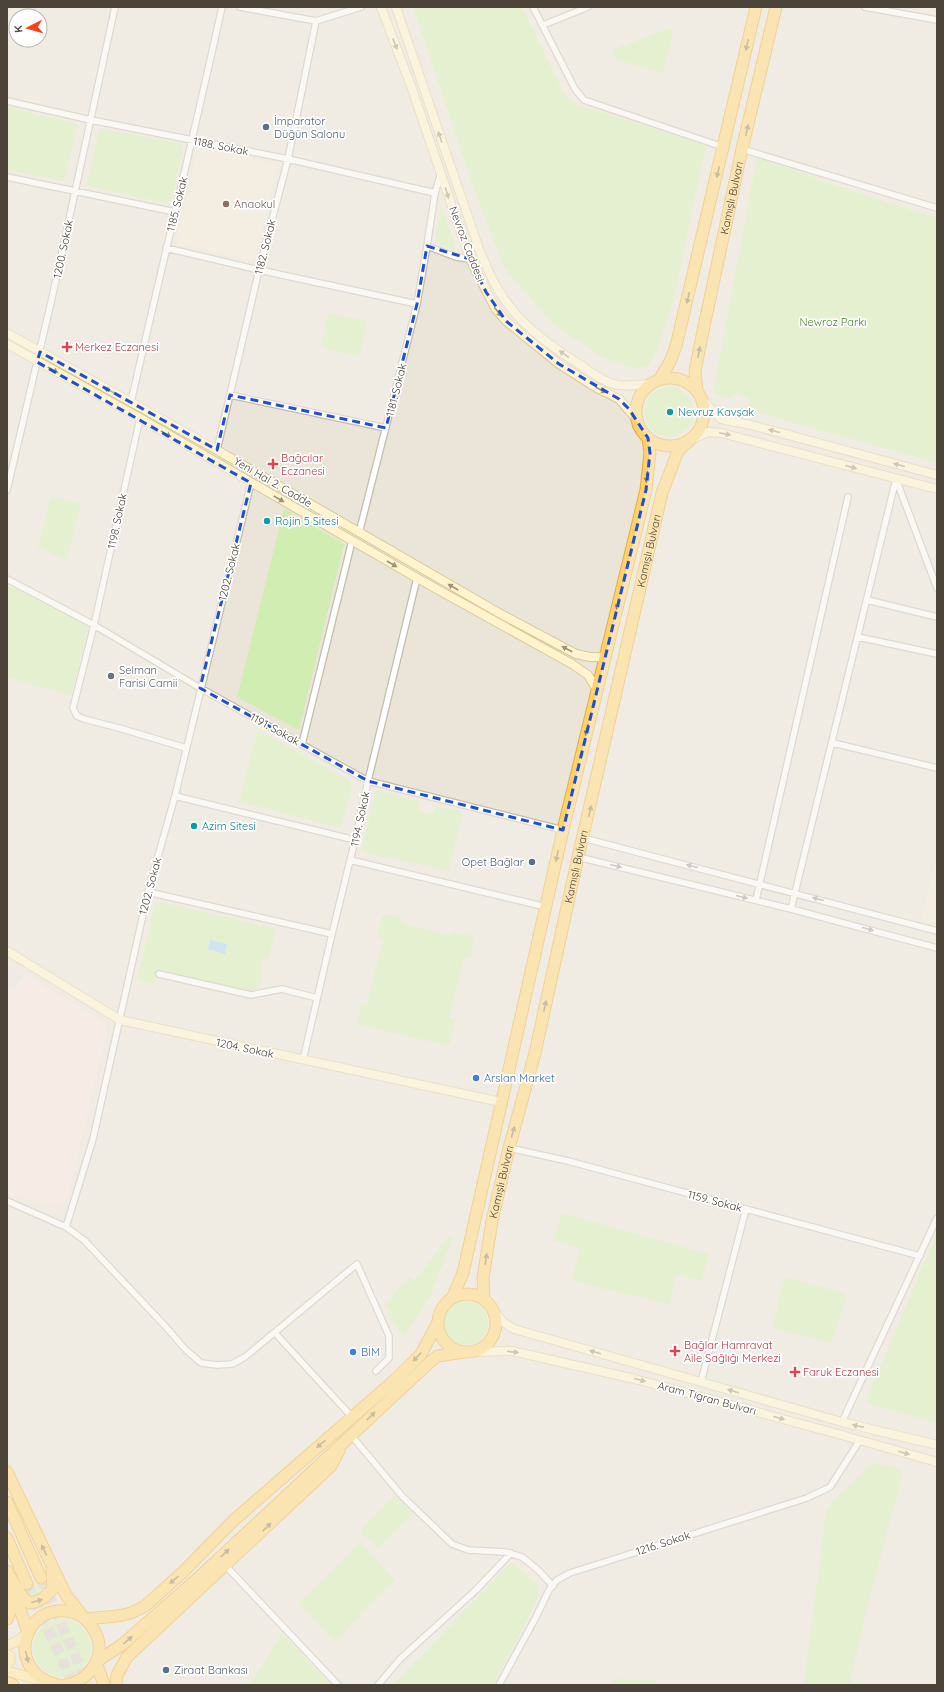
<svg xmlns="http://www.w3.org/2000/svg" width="944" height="1692" font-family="Quicksand,sans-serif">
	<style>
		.residential { fill: #ebe5d9; fill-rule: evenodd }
		.education { fill: #f0e9d4 }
		.medical { fill: #f7e2de }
		.green { fill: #d1edb2 }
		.parking { fill: #e5e3df }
		.water { fill: #a5d3f6 }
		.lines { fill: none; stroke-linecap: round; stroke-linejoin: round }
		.highway-tunnel { stroke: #d4d0c7; stroke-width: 11; stroke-dasharray: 11 5.5; stroke-linecap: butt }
		.street-casing { stroke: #c3bcad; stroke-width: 8 }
		.secondary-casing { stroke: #d9c998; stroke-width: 10 }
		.primary-casing { stroke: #edc663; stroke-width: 11 }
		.highway-casing { stroke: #e9aa33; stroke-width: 13 }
		.street { stroke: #fff; stroke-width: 5.5 }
		.secondary { stroke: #fff4cd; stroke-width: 8 }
		.primary { stroke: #ffe59c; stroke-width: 9 }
		.highway { stroke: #ffd26e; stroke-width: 11 }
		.oneway { fill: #9d937b }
		.oneway2 { fill: #947d4e }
		.oneway3 { fill: #9d9892 }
		.marked { fill: none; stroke: #1d4ed8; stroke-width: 3; stroke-dasharray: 8 5; stroke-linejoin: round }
		.service-dot { fill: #5c6f8a; stroke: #fff; stroke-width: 1.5 }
		.education-dot { fill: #8d6e63; stroke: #fff; stroke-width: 1.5 }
		.health-dot { fill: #e0444e; stroke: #fff; stroke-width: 1.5 }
		.culture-dot { fill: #0f9aa8; stroke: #fff; stroke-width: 1.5 }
		.worship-dot { fill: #6b7280; stroke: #fff; stroke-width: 1.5 }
		.shop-dot { fill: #3f7fe0; stroke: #fff; stroke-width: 1.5 }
		.labels { text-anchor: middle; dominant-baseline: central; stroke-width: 3.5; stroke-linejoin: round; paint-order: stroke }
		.service-label { font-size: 11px; fill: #4e5e75; stroke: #fff; text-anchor: start }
		.street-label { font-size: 11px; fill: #4c4438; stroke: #fff }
		.education-label { font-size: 11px; fill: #785e54; stroke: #fff; text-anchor: start }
		.park-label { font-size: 11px; fill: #478325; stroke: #fff }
		.health-label { font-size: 11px; fill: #be3a42; stroke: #fff; text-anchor: start }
		.culture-label { font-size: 11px; fill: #0d838f; stroke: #fff; text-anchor: start }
		.worship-label { font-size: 11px; fill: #5b616d; stroke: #fff; text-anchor: start }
		.shop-label { font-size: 11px; fill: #366cbe; stroke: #fff; text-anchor: start }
	</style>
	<rect width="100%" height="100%" fill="#f6f3eb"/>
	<path class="residential" d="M7,7H937V1685H7ZM16,16H40V40H16Z"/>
	<path class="education" d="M203,147L276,164L277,166L255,258L250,260L179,244L176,241L198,149Z
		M937,853V924L925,921L922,917Z"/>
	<path class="medical" d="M7,964L104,1021L107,1033L67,1199L60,1203L47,1204L7,1194Z"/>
	<path class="green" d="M413,7H522L564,93L578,105L706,145L673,302L657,350L648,366L640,368L631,367L603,358L553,324L504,268L472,183Z
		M669,28L674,31L663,71L660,73L615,59L612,50Z
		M7,107L78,124L64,181L7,170Z
		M102,129L180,143L182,145L183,150L171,201L168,203L160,202L88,186L87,184L99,131Z
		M757,157L846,189L937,218V463L748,410L750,400L736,393L731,399L713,393Z
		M441,204L456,248L453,250L435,242Z
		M328,313L367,321L359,356L321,348Z
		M644 412a25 25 0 1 1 50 0a25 25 0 1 1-50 0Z
		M51,496L81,504L67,560L38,547Z
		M284,509L344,544L299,730L237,697Z
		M7,585L91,623L87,631L71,696L7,677Z
		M258,730L349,780L352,786L341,828L239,802Z
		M376,790L419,801V811L433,814L436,806L463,811L449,871L361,852Z
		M161,902L276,929L268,959L262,958V980L258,988L252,990H244L157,971L153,984L137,980L155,904Z
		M383,914L400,916L401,923L449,935L452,932L474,936L471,957L464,958L449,1019H456L449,1046L357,1024L361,1004L367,1005L383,940L377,936Z
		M562,1213L709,1254L702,1281L676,1274L670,1305L572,1281L580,1248L554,1241Z
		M937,1232V1423L865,1403Z
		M450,1234L453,1237L430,1297L405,1335L400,1334L385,1304L409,1277L415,1280Z
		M785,1277L844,1293L846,1299L831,1343L775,1329L773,1325Z
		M444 1323a22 22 0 1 1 44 0a22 22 0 1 1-44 0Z
		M872,1463L896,1467L902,1476L871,1593L849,1685H804L826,1511L832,1501Z
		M394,1495L413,1513L378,1549L360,1531Z
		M360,1542L395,1580L335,1642L299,1603Z
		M510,1563L516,1564L538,1586L539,1596L514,1646L492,1685H393Z
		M45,1576L47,1583V1590L35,1597L29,1596L21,1589Z
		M33 1648a29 29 0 1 1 58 0a29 29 0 1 1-58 0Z
		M282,1633L331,1685H250Z
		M615,1679L656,1680V1685H612Z"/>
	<path class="parking" d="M7,964L24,974L15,988L7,990Z"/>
	<path class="water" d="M210,940L227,944L225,954L208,949Z"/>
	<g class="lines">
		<path class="highway-tunnel" d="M41,1578L88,1685
			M27,1584L74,1685"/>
		<defs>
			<path id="street" d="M240,7L316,21L361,7
				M533,7L575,89L584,100L723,147
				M865,7L937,20
				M543,25L588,7
				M7,101L91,120L288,159L435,193
				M742,149L937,208
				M441,173L435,193L427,246L456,257L470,259
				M7,177L175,212
				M166,248L259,270L417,304
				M230,395L386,428
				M131,402C161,270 193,139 222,7
				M140,418L94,625L73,708L77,716L84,719L119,728L186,748
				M217,450L259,270L288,159L316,21
				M896,479L937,588
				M7,490L52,298L115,7
				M359,533L417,304L427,246
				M7,579L94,625L200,688L368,781L563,830
				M867,600L937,617
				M858,637L937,654
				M833,743L937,768
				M302,744L352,541
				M175,796L355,840
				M583,838L937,931
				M578,857L791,909L937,948
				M350,860L546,907
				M148,892L332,934
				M756,900L848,497
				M791,909L896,479
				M159,974L251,995L282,989L317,998
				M303,1060L332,934L355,840L368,781L417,578
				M509,1148L568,1161L920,1256
				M7,1201L66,1227L93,1139L148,892L175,796L251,483
				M66,1227L84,1240L166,1327L185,1349L201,1363L217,1365L232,1364L245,1357L357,1264L389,1336V1358L376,1371
				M275,1333L352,1417
				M701,1382L746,1209
				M842,1422L937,1218
				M351,1435L402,1496L452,1544L468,1550L505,1552L522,1557L538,1570L553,1586
				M226,1566L338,1685
				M378,1685L400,1659L476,1590L511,1553
				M499,1685L536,1617L549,1590L557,1580L570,1573L807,1498L830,1487L860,1440"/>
			<path id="secondary" d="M381,7L411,86L470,259L495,308L506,321L559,364L595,387L619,399L637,420
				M396,7L479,249C487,268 495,287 507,303C525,328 553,348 579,364C590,371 601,381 614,384C625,387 638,385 650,384
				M7,333L217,450L499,613L576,654L590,657H604
				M7,344L140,418L417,578L572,664L588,675L596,688
				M701,398L721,419L751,425L937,475
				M689,441L708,432L721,433L937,489
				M7,951L120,1020L501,1102
				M495,1312L503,1322L514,1329L842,1422L937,1445
				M474,1352L512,1351L635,1379L838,1434L937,1462"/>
			<path id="primary" d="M7,1645L16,1642L28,1633
				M7,1654L10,1656V1661L7,1664
				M7,1671L44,1681"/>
			<g id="highway">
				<circle cx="670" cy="412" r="34"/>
				<path d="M659,380L670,362L676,346L756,7"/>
				<path id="s1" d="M697,391L695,371L703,331L742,149L776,7"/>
				<circle cx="467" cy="1323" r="29"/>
				<path d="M453,1296L463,1273L563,830L646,490L650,453L648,438"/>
				<path id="s2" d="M484,1298L483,1278L492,1221L509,1148L535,1053L578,857L662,493L678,451L689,441"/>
				<path d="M7,1472L66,1595L85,1619L118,1616L131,1613L145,1606L182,1573L233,1521L395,1380L421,1354L437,1324"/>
				<path d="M7,1502L41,1578"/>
				<path d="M7,1538L27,1584"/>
				<path d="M7,1571L28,1633"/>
				<path d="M11,1578L23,1598L30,1603C41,1601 45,1597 53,1589L52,1569"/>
				<path d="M7,1619L12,1608L11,1593"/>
				<path d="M7,1682L13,1685"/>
				<path d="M58,1685C4,1673 22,1601 71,1612C84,1615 92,1625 97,1636C106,1658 87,1683 65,1685"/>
				<path d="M104,1685L96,1662L123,1644L196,1580L431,1361L438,1356L464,1352"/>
				<path d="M116,1685L117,1675L127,1657L331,1466L339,1451"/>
			</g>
		</defs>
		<use href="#street" class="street-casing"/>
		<use href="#secondary" class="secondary-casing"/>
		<use href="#primary" class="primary-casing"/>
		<use href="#highway" class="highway-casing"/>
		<use href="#street" class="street"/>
		<use href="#secondary" class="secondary"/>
		<use href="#primary" class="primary"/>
		<use href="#highway" class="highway"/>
	</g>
	<defs><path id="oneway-solid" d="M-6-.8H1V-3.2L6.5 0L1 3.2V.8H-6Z"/></defs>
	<g class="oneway">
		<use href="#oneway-solid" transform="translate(395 44) rotate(70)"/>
		<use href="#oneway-solid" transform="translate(440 137) rotate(-109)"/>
		<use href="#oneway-solid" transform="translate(447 193) rotate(73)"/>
		<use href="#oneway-solid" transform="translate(498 312) rotate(52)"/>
		<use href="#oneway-solid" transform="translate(564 354) rotate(-144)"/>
		<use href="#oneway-solid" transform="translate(53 370) rotate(29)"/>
		<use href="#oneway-solid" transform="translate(109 390) rotate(-152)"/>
		<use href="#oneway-solid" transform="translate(601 390) rotate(27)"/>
		<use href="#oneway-solid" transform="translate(774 431) rotate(-165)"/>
		<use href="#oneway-solid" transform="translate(166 434) rotate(30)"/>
		<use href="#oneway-solid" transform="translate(725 434) rotate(12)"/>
		<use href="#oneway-solid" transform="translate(899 465) rotate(-165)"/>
		<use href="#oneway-solid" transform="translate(851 467) rotate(15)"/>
		<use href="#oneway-solid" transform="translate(279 499) rotate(30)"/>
		<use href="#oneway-solid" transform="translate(392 564) rotate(30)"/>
		<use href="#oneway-solid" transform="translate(453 587) rotate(-150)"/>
		<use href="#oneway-solid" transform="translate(567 649) rotate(-152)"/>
		<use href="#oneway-solid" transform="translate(513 1352) rotate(7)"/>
		<use href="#oneway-solid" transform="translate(595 1352) rotate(-164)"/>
		<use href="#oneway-solid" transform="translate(640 1380) rotate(15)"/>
		<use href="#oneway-solid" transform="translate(733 1391) rotate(-164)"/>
		<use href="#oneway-solid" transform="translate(779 1418) rotate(15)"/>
		<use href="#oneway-solid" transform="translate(858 1426) rotate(-167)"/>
		<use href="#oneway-solid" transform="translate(904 1453) rotate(16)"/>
	</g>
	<g class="oneway2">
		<use href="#oneway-solid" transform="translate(747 45) rotate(103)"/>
		<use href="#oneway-solid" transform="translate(747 130) rotate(-77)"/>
		<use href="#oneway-solid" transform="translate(718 172) rotate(103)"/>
		<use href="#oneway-solid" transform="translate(688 298) rotate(103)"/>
		<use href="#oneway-solid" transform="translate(699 352) rotate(-79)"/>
		<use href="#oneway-solid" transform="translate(647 477) rotate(97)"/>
		<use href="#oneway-solid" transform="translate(618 604) rotate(104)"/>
		<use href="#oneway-solid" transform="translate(587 730) rotate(103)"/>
		<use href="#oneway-solid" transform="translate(590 811) rotate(-77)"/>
		<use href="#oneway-solid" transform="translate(557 856) rotate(102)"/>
		<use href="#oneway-solid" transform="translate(545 1006) rotate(-78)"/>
		<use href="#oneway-solid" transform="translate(513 1132) rotate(-75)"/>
		<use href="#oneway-solid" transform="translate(486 1259) rotate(-80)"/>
		<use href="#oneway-solid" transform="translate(417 1357) rotate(133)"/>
		<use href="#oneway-solid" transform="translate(371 1416) rotate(-43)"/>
		<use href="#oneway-solid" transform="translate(321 1444) rotate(139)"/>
		<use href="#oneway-solid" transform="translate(267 1527) rotate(-44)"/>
		<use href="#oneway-solid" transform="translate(44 1550) rotate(-116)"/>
		<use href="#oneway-solid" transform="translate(225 1553) rotate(-43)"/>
		<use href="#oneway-solid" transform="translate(174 1580) rotate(139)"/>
		<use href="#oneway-solid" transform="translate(37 1601) rotate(-15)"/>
		<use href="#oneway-solid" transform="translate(128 1640) rotate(-41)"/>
		<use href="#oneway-solid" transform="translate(27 1657) rotate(77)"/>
	</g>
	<g class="oneway3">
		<use href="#oneway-solid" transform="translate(616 866) rotate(14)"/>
		<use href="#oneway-solid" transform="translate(692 866) rotate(-166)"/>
		<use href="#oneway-solid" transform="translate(742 897) rotate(14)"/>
		<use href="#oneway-solid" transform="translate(818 899) rotate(-165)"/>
		<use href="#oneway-solid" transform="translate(868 929) rotate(15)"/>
	</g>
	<path d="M0 0H944V1692H0ZM427,246L470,259L486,292L506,321L559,364L619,399L629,409L648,438L650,453L646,490L563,830L368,781L200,688L251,483L37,362L40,352L217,450L230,395L386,428L417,304Z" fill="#f6f3eb" fill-opacity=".55" fill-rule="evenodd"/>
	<path class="marked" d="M427,246L470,259L486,292L506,321L559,364L619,399L629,409L648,438L650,453L646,490L563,830L368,781L200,688L251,483L37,362L40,352L217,450L230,395L386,428L417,304Z"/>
	<g class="service-dot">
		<circle cx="266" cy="127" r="4"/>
		<circle cx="532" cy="862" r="4"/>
		<circle cx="166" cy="1670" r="4"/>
	</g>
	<circle class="education-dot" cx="226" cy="204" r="4"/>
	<g class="health-dot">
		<path d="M65 341h4v4h4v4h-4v4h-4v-4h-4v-4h4z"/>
		<path d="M271 458h4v4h4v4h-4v4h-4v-4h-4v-4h4z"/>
		<path d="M673 1345h4v4h4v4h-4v4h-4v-4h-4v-4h4z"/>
		<path d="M793 1366h4v4h4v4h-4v4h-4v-4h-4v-4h4z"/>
	</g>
	<g class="culture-dot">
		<circle cx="670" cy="412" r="4"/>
		<circle cx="267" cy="521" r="4"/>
		<circle cx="194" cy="826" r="4"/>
	</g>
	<circle class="worship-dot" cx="111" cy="676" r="4"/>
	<g class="shop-dot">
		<circle cx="476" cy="1078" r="4"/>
		<circle cx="353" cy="1352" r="4"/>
	</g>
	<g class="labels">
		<g class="service-label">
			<text x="274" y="121">İmparator<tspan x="274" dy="13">Düğün Salonu</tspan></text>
			<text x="524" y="862" text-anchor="end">Opet Bağlar</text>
			<text x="174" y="1670">Ziraat Bankası</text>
		</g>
		<g class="street-label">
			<text transform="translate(221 146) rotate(11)">1188. Sokak</text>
			<text stroke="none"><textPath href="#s1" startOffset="197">Kamışlı Bulvarı</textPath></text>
			<text transform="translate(177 204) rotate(-76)">1185. Sokak</text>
			<text transform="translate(467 244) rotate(69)">Nevroz Caddesi</text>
			<text transform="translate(265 247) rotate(-76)">1182. Sokak</text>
			<text transform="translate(63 249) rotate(-78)">1200. Sokak</text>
			<text transform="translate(396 390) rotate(-76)">1181. Sokak</text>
			<text transform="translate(273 482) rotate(30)">Yeni Hal 2. Cadde</text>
			<text transform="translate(117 521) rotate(-78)">1198. Sokak</text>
			<text stroke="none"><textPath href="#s2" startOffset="766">Kamışlı Bulvarı</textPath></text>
			<text transform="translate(229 572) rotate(-76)">1202. Sokak</text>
			<text transform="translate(275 729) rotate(29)">1191. Sokak</text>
			<text transform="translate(360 819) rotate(-78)">1194. Sokak</text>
			<text stroke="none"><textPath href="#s2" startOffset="442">Kamışlı Bulvarı</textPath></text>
			<text transform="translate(150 886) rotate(-75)">1202. Sokak</text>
			<text transform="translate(245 1048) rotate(12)">1204. Sokak</text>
			<text stroke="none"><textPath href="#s2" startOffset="118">Kamışlı Bulvarı</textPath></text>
			<text transform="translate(715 1201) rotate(15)">1159. Sokak</text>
			<text transform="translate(707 1398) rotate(15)">Aram Tigran Bulvarı</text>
			<text transform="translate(663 1543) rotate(-18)">1216. Sokak</text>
		</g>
		<g class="education-label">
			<text x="234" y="204">Anaokul</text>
		</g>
		<g class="park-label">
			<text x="833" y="322">Newroz Parkı</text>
		</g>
		<g class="health-label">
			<text x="75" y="347">Merkez Eczanesi</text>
			<text x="281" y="458">Bağcılar<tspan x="281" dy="13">Eczanesi</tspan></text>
			<text x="684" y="1345">Bağlar Hamravat<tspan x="684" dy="13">Aile Sağlığı Merkezi</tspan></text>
			<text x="803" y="1372">Faruk Eczanesi</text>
		</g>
		<g class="culture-label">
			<text x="678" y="412">Nevruz Kavşak</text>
			<text x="275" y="521">Rojin 5 Sitesi</text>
			<text x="202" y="826">Azim Sitesi</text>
		</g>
		<g class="worship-label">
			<text x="119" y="670">Selman<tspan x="119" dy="13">Farisi Camii</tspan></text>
		</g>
		<g class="shop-label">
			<text x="484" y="1078">Arslan Market</text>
			<text x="361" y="1352">BİM</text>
		</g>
	</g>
	<rect width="944" height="1692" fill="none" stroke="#4c4438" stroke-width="16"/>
	<g transform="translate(28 28) rotate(264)"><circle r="19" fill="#ffffff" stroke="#b7b4af"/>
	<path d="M0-3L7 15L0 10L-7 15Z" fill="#ff411a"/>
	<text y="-6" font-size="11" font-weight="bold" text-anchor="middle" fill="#4c4438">K</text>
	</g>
</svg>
